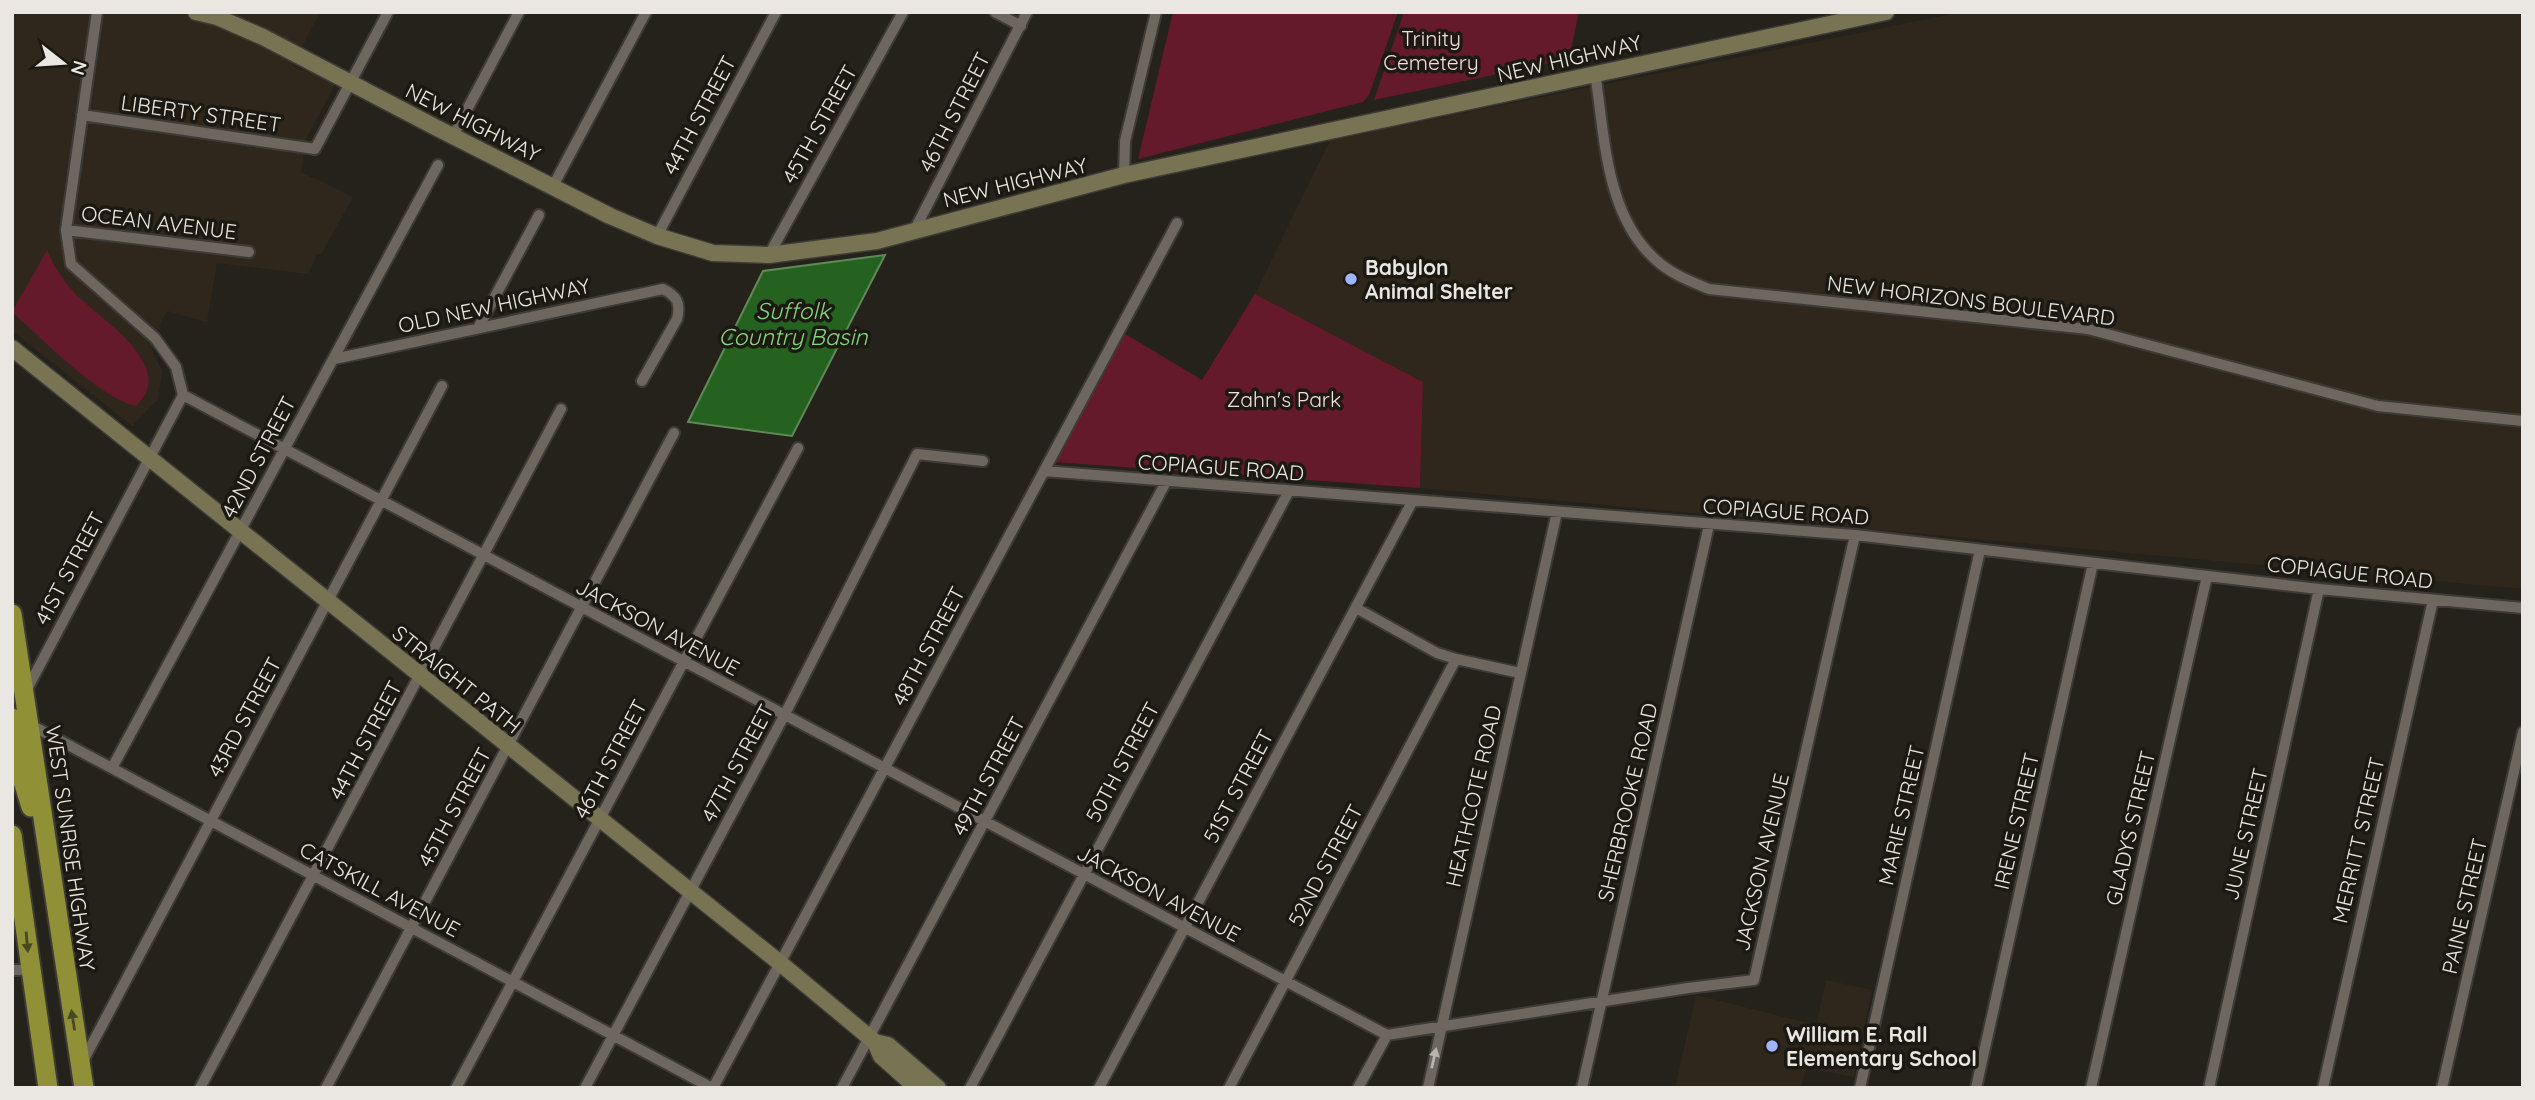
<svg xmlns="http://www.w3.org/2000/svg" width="2535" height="1100" font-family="Quicksand,sans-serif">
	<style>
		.built { fill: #2f271c }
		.green { fill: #641a2b }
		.water { fill: #25611f; stroke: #60895a; stroke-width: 2 }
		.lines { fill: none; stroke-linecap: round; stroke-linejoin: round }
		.street-casing { stroke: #3e3b37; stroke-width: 14 }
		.secondary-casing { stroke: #3e3b37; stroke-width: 19 }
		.highway-casing { stroke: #3e3b37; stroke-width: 23 }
		.street { stroke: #6d6760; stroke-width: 10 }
		.secondary { stroke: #787353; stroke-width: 16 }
		.highway { stroke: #909036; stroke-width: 19 }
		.oneway { fill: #4a4820 }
		.oneway2 { fill: #b8b4af }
		.poi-dot { fill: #a0b3fd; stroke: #1c1812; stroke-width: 2.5 }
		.labels { text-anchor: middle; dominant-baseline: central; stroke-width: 7; stroke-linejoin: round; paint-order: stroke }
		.park-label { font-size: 21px; fill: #f6dcdf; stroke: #1c1812 }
		.street-label { font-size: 21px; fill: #eae7e3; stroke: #1c1812 }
		.poi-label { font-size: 21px; font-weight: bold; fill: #eae7e3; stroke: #1c1812; text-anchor: start }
		.water-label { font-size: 23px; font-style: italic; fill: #86d67d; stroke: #1c1812 }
	</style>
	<rect width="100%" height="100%" fill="#25211b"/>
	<path class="built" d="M12,12H320L293,65L335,85L306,139L301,172L353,197L321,255L317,254L308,274L217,263L207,322L167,311L158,329L152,350L162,371L158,399L132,426L12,331Z
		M1962,12H2523V589L1420,488L1423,382L1255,294L1330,140Z
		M1826,980L1872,990L1854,1077L1806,1068L1801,1088H1675L1696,995L1816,1025Z"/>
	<path class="green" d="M1173,12H1398L1369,95L1363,102L1138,159Z
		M1404,12H1579L1569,59L1374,100Z
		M47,250C54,266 62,279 74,292C96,317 180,365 136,406C98,397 43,339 12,312Z
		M1255,294L1423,382L1420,488L1054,462L1122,332L1202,380Z"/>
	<path class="water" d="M885,255L792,436L688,422L763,271Z"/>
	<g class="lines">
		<defs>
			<path id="street" d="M995,12L1021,26
				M1595,73C1605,136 1605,215 1656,260C1671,274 1690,281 1709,289L2088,329L2378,406L2523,421
				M82,115L315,149L388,12
				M453,136L519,12
				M1124,175L1125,141L1156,12
				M553,186L646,12
				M915,229L1027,12
				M66,230L249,252
				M657,236L776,12
				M769,255L903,12
				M478,328L539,215
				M334,359L663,289C677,296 681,303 677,319L642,381
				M183,395L1387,1035L1688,988L1754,980L1855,535
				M1044,471L1855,535L2319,589L2523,608
				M1356,608L1437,653L1456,659L1520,673
				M25,693L183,395L176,367L155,338L71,264L66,230L97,12
				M29,724L712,1088
				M112,768L438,165
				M12,970H30
				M82,1063L442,386
				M200,1088L561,409
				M326,1088L674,433
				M456,1088L798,448
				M585,1088L784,716L917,454L983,461
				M713,1088L1177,223
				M842,1088L1166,482
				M970,1088L1289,491
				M1099,1088L1412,502
				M1229,1088L1456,659
				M1358,1088L1387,1035
				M1428,1088L1557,512
				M1582,1088L1709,525
				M1860,1088L1980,550
				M1976,1088L2093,563
				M2091,1088L2207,576
				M2209,1088L2319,589
				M2323,1088L2433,600
				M2442,1088L2523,732"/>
			<path id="secondary" d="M196,12L217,17L263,37L435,127L610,216L657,236L713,253L769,255L877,241L1124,175L1886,12
				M12,348L780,963L875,1042L881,1056L917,1088
				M875,1042L888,1045L938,1088"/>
			<path id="highway" d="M12,614L84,1088
				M12,718L22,778L31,807
				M12,835L48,1088"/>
		</defs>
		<use href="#street" class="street-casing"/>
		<use href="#secondary" class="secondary-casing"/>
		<use href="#highway" class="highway-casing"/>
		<use href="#street" class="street"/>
		<use href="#secondary" class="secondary"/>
		<use href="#highway" class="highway"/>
	</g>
	<defs><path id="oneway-solid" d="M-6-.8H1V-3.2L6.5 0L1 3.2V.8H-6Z" transform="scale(1.75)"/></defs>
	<g class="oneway">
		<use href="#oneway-solid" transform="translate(27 942) rotate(85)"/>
		<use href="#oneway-solid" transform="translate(73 1020) rotate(-99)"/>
	</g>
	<use class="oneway2" href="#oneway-solid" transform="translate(1434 1058) rotate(-77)"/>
	<g class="poi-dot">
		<circle cx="1351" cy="279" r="7"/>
		<circle cx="1772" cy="1046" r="7"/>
	</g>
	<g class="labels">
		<g class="park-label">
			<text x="1431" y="38">Trinity<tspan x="1431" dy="24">Cemetery</tspan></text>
			<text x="1284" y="399">Zahn's Park</text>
		</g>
		<g class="street-label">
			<text transform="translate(1569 58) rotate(-13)">NEW HIGHWAY</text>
			<text transform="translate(954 112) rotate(-63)">46TH STREET</text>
			<text transform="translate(201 113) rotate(8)">LIBERTY STREET</text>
			<text transform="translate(699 115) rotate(-62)">44TH STREET</text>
			<text transform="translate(473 122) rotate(27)">NEW HIGHWAY</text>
			<text transform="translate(819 124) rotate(-61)">45TH STREET</text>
			<text transform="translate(1015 182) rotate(-14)">NEW HIGHWAY</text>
			<text transform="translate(159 222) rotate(7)">OCEAN AVENUE</text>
			<text transform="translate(1971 300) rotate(7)">NEW HORIZONS BOULEVARD</text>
			<text transform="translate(494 305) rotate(-12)">OLD NEW HIGHWAY</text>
			<text transform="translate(258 457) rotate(-62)">42ND STREET</text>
			<text transform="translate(1221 467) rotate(4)">COPIAGUE ROAD</text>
			<text transform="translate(1786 511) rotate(4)">COPIAGUE ROAD</text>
			<text transform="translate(69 568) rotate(-62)">41ST STREET</text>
			<text transform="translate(2350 572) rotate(6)">COPIAGUE ROAD</text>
			<text transform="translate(658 627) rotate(28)">JACKSON AVENUE</text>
			<text transform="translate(928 646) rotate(-62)">48TH STREET</text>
			<text transform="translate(457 679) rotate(39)">STRAIGHT PATH</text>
			<text transform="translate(244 717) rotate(-62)">43RD STREET</text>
			<text transform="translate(365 740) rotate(-62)">44TH STREET</text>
			<text transform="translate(610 759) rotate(-62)">46TH STREET</text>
			<text transform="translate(1122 762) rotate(-62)">50TH STREET</text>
			<text transform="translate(737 763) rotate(-62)">47TH STREET</text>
			<text transform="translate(988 776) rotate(-62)">49TH STREET</text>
			<text transform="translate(1238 786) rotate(-62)">51ST STREET</text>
			<text transform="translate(1473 796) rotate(-77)">HEATHCOTE ROAD</text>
			<text transform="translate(1627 802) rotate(-77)">SHERBROOKE ROAD</text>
			<text transform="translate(454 807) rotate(-62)">45TH STREET</text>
			<text transform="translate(1901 815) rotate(-77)">MARIE STREET</text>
			<text transform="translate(2016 821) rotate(-77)">IRENE STREET</text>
			<text transform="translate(2130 828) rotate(-77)">GLADYS STREET</text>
			<text transform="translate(2245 834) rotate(-77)">JUNE STREET</text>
			<text transform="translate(2358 840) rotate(-77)">MERRITT STREET</text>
			<text transform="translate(71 848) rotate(82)">WEST SUNRISE HIGHWAY</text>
			<text transform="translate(1761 862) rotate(-77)">JACKSON AVENUE</text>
			<text transform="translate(1325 865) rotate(-62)">52ND STREET</text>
			<text transform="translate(380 889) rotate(28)">CATSKILL AVENUE</text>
			<text transform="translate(1159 893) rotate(28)">JACKSON AVENUE</text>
			<text transform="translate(2464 906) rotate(-77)">PAINE STREET</text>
		</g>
		<g class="poi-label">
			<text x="1365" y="267">Babylon<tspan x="1365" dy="24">Animal Shelter</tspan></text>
			<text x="1786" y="1034">William E. Rall<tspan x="1786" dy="24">Elementary School</tspan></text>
		</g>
		<g class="water-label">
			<text x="793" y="310">Suffolk<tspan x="793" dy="26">Country Basin</tspan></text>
		</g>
	</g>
	<rect width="2535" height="1100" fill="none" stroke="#eae7e3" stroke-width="28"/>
	<g transform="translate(63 63) rotate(107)" stroke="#1c1812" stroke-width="5" paint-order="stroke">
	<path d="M0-5L12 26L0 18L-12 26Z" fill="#eae7e3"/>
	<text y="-10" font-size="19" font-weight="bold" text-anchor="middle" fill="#eae7e3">N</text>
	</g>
</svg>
